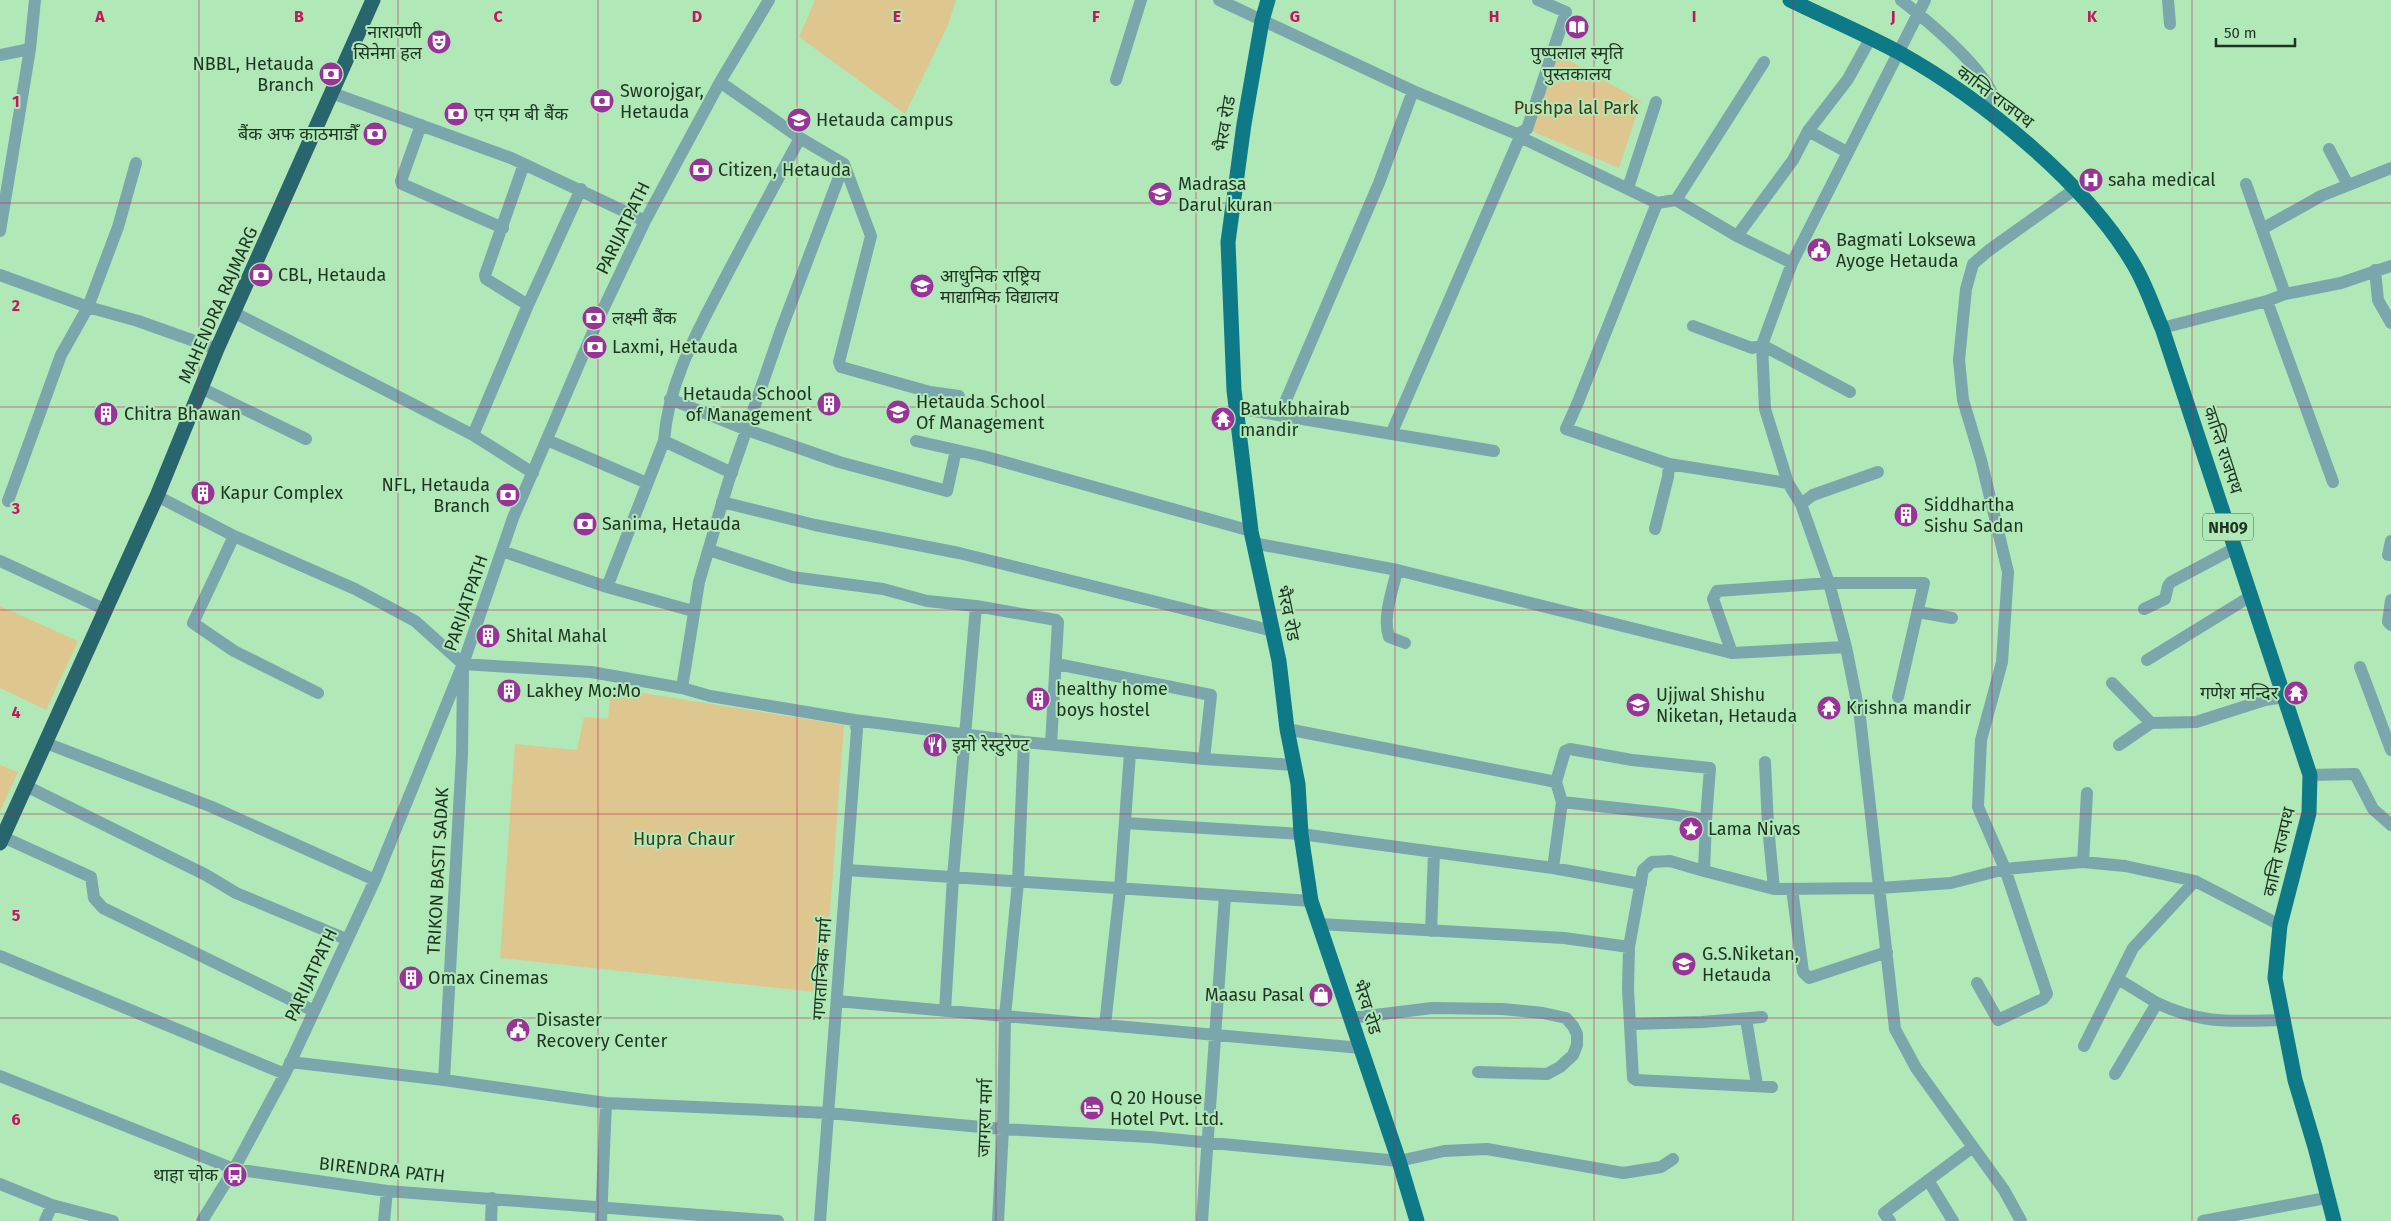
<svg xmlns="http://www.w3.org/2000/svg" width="2391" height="1221" font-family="'Fira Sans','Noto Sans Devanagari',sans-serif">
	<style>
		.green { fill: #dec78f }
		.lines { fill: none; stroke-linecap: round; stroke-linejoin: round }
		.minor { stroke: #7ba6ac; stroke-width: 12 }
		.major { stroke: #0f7a87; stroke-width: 15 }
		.highway { stroke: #29656d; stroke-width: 15 }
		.grid { fill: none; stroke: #c2185b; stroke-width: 1; stroke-opacity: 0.55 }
		.labels { text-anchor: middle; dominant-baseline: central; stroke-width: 4; stroke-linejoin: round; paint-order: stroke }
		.shield { fill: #b0e8b7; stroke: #4a6a4e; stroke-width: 1 }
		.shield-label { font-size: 16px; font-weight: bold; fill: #1e3421 }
		.poi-label { font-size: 18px; fill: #1e3421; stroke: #b0e8b7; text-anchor: start }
		.street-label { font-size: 18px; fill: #1e3421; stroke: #b0e8b7 }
		.park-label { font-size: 18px; fill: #453816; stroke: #b0e8b7 }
		.grid-label { font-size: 16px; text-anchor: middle; font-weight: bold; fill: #c2185b; stroke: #b0e8b7; stroke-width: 4; stroke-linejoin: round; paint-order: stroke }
	</style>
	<rect width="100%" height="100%" fill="#b0e8b7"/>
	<path class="green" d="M815,0H956L948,25L905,114L799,37Z
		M1556,53L1641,101L1619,168L1527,129Z
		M0,606L78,641L46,710L0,688Z
		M611,688L844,725L824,993L500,958L515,744L577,750L584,717L608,719Z
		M0,765L18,772L0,811Z"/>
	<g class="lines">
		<path class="minor" d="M1219,0L1413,91L1517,134L1520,137L1657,203L1676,200L1737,236L1792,263
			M1901,0C1929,22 1979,64 1993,95L1985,110
			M1925,0L1792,263L1762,345L1765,409L1788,483L1801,504L1829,583L1846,647L1860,717L1895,1029L1916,1068L2004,1190L2021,1221
			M2168,0L2170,24
			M0,55L30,49
			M1116,80L1141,0
			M720,82L800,138L844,164L871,236L839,362L841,367L930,392L959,396
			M332,93L511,158L645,221
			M421,125L401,181L402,184L503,228
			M1808,131L1847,152
			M1517,134L1527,129L1566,12L1538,0
			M2329,149L2348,185
			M524,164L485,275L486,279L528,305
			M2246,184L2285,294
			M1628,188L1656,102
			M1676,200L1764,62
			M1657,203L1578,402L1566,429L1669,464L1788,483
			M2262,229L2321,196L2391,168
			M0,231L30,49L35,0
			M1737,236L1793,160L1808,131L1848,79L1870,39
			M2375,270L2378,300L2391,323
			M0,275L88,307L138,321L217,349
			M2267,301L2333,482
			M233,312L473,435L533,473
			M1693,326L1752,348L1762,345L1850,392
			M2162,328L2267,301L2285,294L2341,283L2391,266
			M201,388L306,439
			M670,399L747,430L839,462L947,491L956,450
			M1236,408L1494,451
			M1280,414L1379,183L1413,91
			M1392,432L1520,137
			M473,435L528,305L581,189
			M547,440L647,483
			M664,441L732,473
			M916,441L983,456L1251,531
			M157,496L234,536L355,589L415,621L463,664L591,672L682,688L710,696L854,720L1024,742L1204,759L1294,765
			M8,501L61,355L88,307L118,227L136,163
			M722,502L815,525L959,553L1273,631
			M1801,504L1813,495L1878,472
			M1655,529L1668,477L1669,464
			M234,536L193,623L234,651L318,693
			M2391,541L2388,555H2391
			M1253,543L1397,570L1732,653L1846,647
			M709,550L792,577L883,589L927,601L976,606L1056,620L1058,622L1051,744
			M502,551L607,587L693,611
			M0,561L104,609
			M1397,570C1393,590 1382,617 1389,637L1405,643
			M607,587L664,441C668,384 695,336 721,286C747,236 773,188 800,138
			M2391,600L2388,622L2391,625
			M2144,609L2165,599L2168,586L2171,582L2235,548
			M1918,612L1952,618
			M1732,653L1713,599L1717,591L1829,583H1924L1898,697
			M2147,660L2251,596
			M1057,664L1211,695L1204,759
			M2360,667L2391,750
			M2112,683L2151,723
			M682,688L699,582L728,483L781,330L844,164
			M1287,729L1556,782L1565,751L1570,749L1632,760L1710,768L1706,820
			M46,743L212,807L375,880
			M2119,745L2151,723L2196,722L2265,700L2284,697
			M1765,762L1768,826L1774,889
			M2310,775L2355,774L2373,809L2391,825
			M1556,782L1562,802L1671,814L1706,820L1704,871L1774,889L1880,888L1951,883L2005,869L2083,862L2125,866L2195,881L2280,925
			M26,786L206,875L236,893L346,939
			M1125,823L1301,834L1553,868L1641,884
			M3,837L91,877L94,898L103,908L314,1011
			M2083,862L2087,793
			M1553,868L1562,802
			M847,870L1311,901
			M1704,871L1670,861L1652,862L1643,870L1629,947L1628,989L1633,1078L1636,1080L1772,1087
			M1792,889L1803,972L1809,978L1887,952
			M1319,924L1564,938L1629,947
			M1431,931L1434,853
			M0,956L285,1074
			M1977,983L1998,1020L2043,999L2047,994L2005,869L1978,807L1981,740L2002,662L2008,572L1981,460L1963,400L1959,360L1966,289L1973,264L1988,251L2075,189
			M837,1001L1361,1048
			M2157,1003C2203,1025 2233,1021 2282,1020
			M945,1011L953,877L976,606
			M1351,1018L1432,1008L1502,1009L1543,1013L1566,1018L1573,1026L1577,1034V1045L1573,1055L1560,1067L1547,1074L1478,1072
			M1746,1019L1757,1085
			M1631,1024L1702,1022L1762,1017
			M1105,1025L1120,889L1130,753
			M2084,1046L2133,948L2195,881
			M290,1062L444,1080L606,1103L828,1113L1003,1129L1150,1137L1399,1161L1444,1151L1487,1149L1623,1173L1661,1167L1673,1159
			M2115,1074L2157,1003L2118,979
			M0,1076L234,1169L387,1191L778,1221
			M444,1080L462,754L463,671
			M1928,1180L1953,1221
			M0,1184L52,1205L45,1221
			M52,1205L113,1221
			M202,1221L234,1169L285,1074L375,880L463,664L513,518L598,320L645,221L720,82L769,0
			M384,1221L387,1191
			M491,1221L492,1198
			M601,1221L606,1103
			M820,1221L857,730L854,720
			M998,1221L1003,1129L1005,1016L1018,882L1024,742
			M1202,1221L1225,896
			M1890,1221L1884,1213L1973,1147
			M2203,1221L2326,1198"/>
		<path class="major" d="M1268,0L1262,21L1244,124L1228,242L1234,390L1251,531L1279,661L1287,729L1298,784L1301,834L1311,901L1399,1161L1417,1221
			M1790,0C1827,18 1865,34 1900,53C1982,99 2087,184 2134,265C2146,285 2153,307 2162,328L2310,775L2309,813L2280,925L2275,978L2295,1080L2315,1147L2334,1221"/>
		<path class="highway" d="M0,843L157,496L217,349L373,0"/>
	</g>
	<path class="grid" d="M199,0V1221M398,0V1221M598,0V1221M797,0V1221M996,0V1221M1196,0V1221M1395,0V1221M1594,0V1221M1793,0V1221M1992,0V1221M2192,0V1221M0,203H2391M0,407H2391M0,610H2391M0,814H2391M0,1018H2391"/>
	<defs>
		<symbol id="library-disc" viewBox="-11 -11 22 22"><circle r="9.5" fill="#993398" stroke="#b0e8b7"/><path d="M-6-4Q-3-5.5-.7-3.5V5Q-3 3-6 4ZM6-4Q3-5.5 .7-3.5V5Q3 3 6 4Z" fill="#fff"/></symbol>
		<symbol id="theatre-disc" viewBox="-11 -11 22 22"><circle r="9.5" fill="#993398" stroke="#b0e8b7"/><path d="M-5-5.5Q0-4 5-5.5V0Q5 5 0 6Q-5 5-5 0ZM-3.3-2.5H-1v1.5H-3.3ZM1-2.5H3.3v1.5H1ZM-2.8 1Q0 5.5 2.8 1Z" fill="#fff"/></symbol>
		<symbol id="bank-disc" viewBox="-11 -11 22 22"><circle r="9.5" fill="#993398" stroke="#b0e8b7"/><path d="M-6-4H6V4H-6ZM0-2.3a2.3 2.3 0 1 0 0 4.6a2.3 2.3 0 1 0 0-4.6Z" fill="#fff"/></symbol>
		<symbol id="university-disc" viewBox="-11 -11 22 22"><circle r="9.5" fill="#993398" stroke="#b0e8b7"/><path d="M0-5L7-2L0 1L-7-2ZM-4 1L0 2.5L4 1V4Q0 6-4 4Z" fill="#fff"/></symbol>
		<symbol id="hospital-disc" viewBox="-11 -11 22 22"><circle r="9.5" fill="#993398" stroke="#b0e8b7"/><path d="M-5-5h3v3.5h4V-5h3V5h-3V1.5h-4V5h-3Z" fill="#fff"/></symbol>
		<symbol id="school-disc" viewBox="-11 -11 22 22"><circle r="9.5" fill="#993398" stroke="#b0e8b7"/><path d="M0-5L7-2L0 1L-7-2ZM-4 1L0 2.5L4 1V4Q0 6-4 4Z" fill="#fff"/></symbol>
		<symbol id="civic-disc" viewBox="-11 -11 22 22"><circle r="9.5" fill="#993398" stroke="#b0e8b7"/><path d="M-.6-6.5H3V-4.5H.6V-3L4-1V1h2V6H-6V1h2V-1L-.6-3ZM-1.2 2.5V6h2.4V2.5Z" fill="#fff"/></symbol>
		<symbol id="building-disc" viewBox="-11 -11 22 22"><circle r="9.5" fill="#993398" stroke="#b0e8b7"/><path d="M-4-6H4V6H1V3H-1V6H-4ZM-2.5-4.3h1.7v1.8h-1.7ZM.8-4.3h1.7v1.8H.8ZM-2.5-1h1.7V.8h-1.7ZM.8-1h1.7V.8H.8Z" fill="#fff"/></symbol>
		<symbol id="temple-disc" viewBox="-11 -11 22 22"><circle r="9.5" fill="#993398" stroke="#b0e8b7"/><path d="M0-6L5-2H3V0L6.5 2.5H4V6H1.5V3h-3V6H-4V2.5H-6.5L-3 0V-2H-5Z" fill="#fff"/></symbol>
		<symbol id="restaurant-disc" viewBox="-11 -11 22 22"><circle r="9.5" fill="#993398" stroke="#b0e8b7"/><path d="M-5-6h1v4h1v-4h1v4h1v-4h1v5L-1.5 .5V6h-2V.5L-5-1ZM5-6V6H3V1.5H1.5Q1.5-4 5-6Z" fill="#fff"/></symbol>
		<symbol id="sight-disc" viewBox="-11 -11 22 22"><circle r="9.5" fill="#993398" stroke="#b0e8b7"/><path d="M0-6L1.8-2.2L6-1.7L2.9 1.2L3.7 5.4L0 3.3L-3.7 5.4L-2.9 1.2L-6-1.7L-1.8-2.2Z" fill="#fff"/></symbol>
		<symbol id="shop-disc" viewBox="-11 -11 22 22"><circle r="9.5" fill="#993398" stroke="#b0e8b7"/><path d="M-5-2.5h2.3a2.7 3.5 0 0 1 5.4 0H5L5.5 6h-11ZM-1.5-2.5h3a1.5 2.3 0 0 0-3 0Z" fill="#fff"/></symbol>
		<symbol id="hotel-disc" viewBox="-11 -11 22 22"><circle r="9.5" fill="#993398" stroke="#b0e8b7"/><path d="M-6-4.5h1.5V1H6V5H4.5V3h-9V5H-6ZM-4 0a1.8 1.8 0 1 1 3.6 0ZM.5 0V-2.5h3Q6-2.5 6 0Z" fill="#fff"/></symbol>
		<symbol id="bus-disc" viewBox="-11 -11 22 22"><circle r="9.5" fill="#993398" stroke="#b0e8b7"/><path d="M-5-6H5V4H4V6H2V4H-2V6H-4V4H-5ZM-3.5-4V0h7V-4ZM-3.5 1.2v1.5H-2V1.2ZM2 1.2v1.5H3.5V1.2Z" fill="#fff"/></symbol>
	</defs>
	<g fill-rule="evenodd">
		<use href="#library-disc" x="1563" y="13" width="28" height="28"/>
		<use href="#theatre-disc" x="425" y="28" width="28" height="28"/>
		<use href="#bank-disc" x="317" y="60" width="28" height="28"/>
		<use href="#bank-disc" x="588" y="87" width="28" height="28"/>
		<use href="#bank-disc" x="442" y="100" width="28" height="28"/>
		<use href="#university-disc" x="785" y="106" width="28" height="28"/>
		<use href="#bank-disc" x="361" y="120" width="28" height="28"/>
		<use href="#bank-disc" x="687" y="156" width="28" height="28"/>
		<use href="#hospital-disc" x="2077" y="166" width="28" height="28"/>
		<use href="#school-disc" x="1146" y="180" width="28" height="28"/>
		<use href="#civic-disc" x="1805" y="236" width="28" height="28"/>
		<use href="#bank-disc" x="247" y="261" width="28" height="28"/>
		<use href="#school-disc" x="908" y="272" width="28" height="28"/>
		<use href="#bank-disc" x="580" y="304" width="28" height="28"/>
		<use href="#bank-disc" x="581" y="333" width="28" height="28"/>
		<use href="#building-disc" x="815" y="390" width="28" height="28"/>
		<use href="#school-disc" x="884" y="398" width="28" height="28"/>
		<use href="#building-disc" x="92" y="400" width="28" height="28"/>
		<use href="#temple-disc" x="1209" y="405" width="28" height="28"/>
		<use href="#building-disc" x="189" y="479" width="28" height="28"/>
		<use href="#bank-disc" x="494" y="481" width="28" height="28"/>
		<use href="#building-disc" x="1892" y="501" width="28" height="28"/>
		<use href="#bank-disc" x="571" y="510" width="28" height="28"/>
		<use href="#building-disc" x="474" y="622" width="28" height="28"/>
		<use href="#building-disc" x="495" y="677" width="28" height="28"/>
		<use href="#temple-disc" x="2282" y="679" width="28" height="28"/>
		<use href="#building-disc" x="1024" y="685" width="28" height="28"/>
		<use href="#school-disc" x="1624" y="691" width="28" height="28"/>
		<use href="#temple-disc" x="1815" y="694" width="28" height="28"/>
		<use href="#restaurant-disc" x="921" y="731" width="28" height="28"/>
		<use href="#sight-disc" x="1677" y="815" width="28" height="28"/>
		<use href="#school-disc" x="1670" y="950" width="28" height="28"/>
		<use href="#building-disc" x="397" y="964" width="28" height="28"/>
		<use href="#shop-disc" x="1307" y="981" width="28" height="28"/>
		<use href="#civic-disc" x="504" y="1016" width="28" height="28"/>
		<use href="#hotel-disc" x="1078" y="1094" width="28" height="28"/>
		<use href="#bus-disc" x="221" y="1161" width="28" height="28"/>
	</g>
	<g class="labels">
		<rect class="shield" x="2203" y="513.5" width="50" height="27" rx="4"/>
		<g class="shield-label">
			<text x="2228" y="527">NH09</text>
		</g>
		<g class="poi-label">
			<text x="422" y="32" text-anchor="end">नारायणी<tspan x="422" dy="21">सिनेमा हल</tspan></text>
			<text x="1577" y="53" text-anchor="middle">पुष्पलाल स्मृति<tspan x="1577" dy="21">पुस्तकालय</tspan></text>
			<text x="314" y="64" text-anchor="end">NBBL, Hetauda<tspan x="314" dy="21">Branch</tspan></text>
			<text x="620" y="91">Sworojgar,<tspan x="620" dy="21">Hetauda</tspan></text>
			<text x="474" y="114">एन एम बी बैंक</text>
			<text x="816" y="120">Hetauda campus</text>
			<text x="358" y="134" text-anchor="end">बैंक अफ काठमाडौँ</text>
			<text x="718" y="170">Citizen, Hetauda</text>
			<text x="2108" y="180">saha medical</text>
			<text x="1178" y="184">Madrasa<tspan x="1178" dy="21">Darul kuran</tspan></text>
			<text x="1836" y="240">Bagmati Loksewa<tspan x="1836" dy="21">Ayoge Hetauda</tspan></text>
			<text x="278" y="275">CBL, Hetauda</text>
			<text x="940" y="276">आधुनिक राष्ट्रिय<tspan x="940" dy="21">माद्यामिक विद्यालय</tspan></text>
			<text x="612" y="318">लक्ष्मी बैंक</text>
			<text x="612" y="347">Laxmi, Hetauda</text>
			<text x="812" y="394" text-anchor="end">Hetauda School<tspan x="812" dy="21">of Management</tspan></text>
			<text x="916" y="402">Hetauda School<tspan x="916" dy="21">Of Management</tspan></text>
			<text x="1240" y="409">Batukbhairab<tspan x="1240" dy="21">mandir</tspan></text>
			<text x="124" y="414">Chitra Bhawan</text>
			<text x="490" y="485" text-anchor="end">NFL, Hetauda<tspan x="490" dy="21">Branch</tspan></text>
			<text x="220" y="493">Kapur Complex</text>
			<text x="1924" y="505">Siddhartha<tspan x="1924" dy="21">Sishu Sadan</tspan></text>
			<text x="602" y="524">Sanima, Hetauda</text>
			<text x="506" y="636">Shital Mahal</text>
			<text x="1056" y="689">healthy home<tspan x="1056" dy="21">boys hostel</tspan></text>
			<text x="526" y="691">Lakhey Mo:Mo</text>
			<text x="2278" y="693" text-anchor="end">गणेश मन्दिर</text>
			<text x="1656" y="695">Ujjwal Shishu<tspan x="1656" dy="21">Niketan, Hetauda</tspan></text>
			<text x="1846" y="708">Krishna mandir</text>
			<text x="952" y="745">इमो रेस्टुरेण्ट</text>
			<text x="1708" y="829">Lama Nivas</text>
			<text x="1702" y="954">G.S.Niketan,<tspan x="1702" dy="21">Hetauda</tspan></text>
			<text x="428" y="978">Omax Cinemas</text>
			<text x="1304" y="995" text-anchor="end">Maasu Pasal</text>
			<text x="536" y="1020">Disaster<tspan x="536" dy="21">Recovery Center</tspan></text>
			<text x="1110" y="1098">Q 20 House<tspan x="1110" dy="21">Hotel Pvt. Ltd.</tspan></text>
			<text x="218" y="1175" text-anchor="end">थाहा चोक</text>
		</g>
		<g class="street-label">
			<text transform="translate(1995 97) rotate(37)">कान्ति राजपथ</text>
			<text transform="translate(1225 124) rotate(-81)">भैरव रोड</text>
			<text transform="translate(623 228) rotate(-64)">PARIJATPATH</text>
			<text transform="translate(218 305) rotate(-66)">MAHENDRA RAJMARG</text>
			<text transform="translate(2223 450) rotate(72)">कान्ति राजपथ</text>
			<text transform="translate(466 603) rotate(-71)">PARIJATPATH</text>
			<text transform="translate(1288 613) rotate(78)">भैरव रोड</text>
			<text transform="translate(2279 852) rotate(-77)">कान्ति राजपथ</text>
			<text transform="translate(438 871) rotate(-87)">TRIKON BASTI SADAK</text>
			<text transform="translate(822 969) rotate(-86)">गणतान्त्रिक मार्ग</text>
			<text transform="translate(311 975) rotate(-65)">PARIJATPATH</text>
			<text transform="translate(1367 1007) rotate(72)">भैरव रोड</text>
			<text transform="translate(985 1118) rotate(-88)">जागरण मार्ग</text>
			<text transform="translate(382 1170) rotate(6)">BIRENDRA PATH</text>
		</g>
		<g class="park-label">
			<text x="1576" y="108">Pushpa lal Park</text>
			<text x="684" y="839">Hupra Chaur</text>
		</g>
	</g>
	<g class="grid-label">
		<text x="100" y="22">A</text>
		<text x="299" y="22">B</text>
		<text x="498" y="22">C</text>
		<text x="697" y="22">D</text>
		<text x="897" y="22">E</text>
		<text x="1096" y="22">F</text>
		<text x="1295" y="22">G</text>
		<text x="1494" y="22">H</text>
		<text x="1694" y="22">I</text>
		<text x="1893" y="22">J</text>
		<text x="2092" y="22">K</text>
		<text x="16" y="107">1</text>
		<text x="16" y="311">2</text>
		<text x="16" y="514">3</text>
		<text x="16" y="718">4</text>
		<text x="16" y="921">5</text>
		<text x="16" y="1125">6</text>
	</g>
	<path d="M2216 38v8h79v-8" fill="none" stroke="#1e3421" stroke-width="2.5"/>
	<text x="2224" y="38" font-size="15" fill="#1e3421" stroke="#b0e8b7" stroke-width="4" paint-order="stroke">50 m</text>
</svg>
